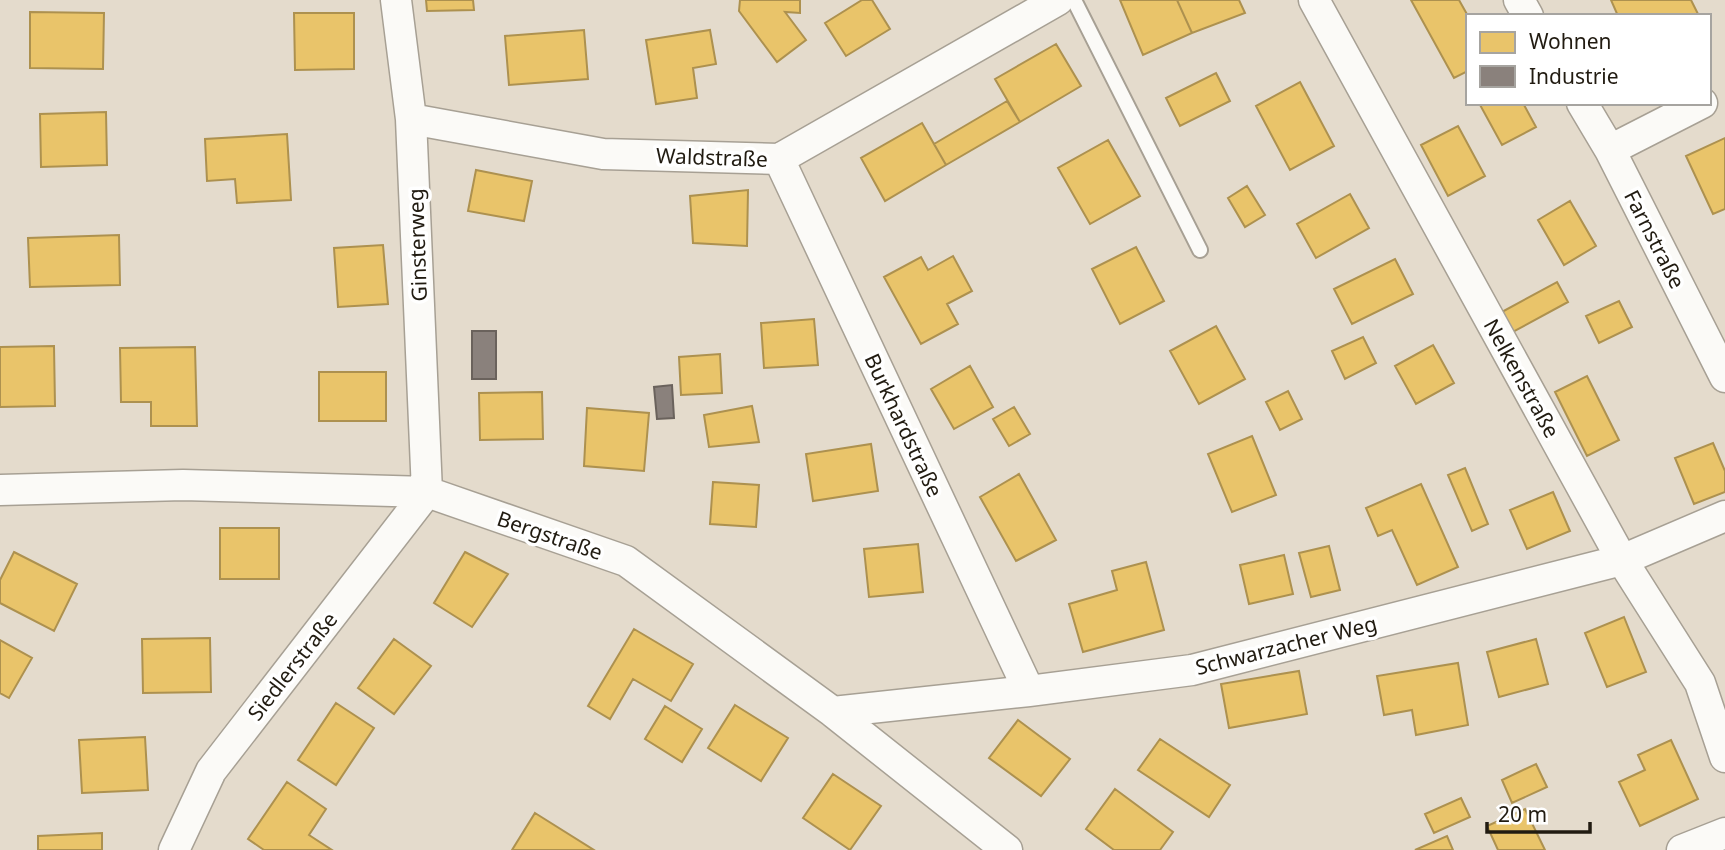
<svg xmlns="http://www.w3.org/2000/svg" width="1725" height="850" font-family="'Noto Sans',sans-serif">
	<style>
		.homes { fill: #e9c46a; stroke: #ad914f; stroke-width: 2 }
		.industry { fill: #8a817c; stroke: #6a625c; stroke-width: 2 }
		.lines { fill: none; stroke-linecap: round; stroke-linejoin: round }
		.service-casing { stroke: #a7a094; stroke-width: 18 }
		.minor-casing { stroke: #a7a094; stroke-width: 33 }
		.service { stroke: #fbfaf7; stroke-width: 14 }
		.minor { stroke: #fbfaf7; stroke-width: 30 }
		.labels { text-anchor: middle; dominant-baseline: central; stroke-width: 7; stroke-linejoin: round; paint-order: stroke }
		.street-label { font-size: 21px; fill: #211b11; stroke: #fff }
	</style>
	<rect width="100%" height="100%" fill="#e4dbcc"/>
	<path class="homes" d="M426,0H473L474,10L427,11Z
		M740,0H800V13L785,12L806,40L777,62L739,11Z
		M862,0H872L890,29L846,56L825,23Z
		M1120,0H1177L1192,33L1143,55Z
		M1177,0H1239L1245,13L1192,33Z
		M1411,0H1459L1468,16V71L1454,78Z
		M1611,0H1691L1699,16H1618Z
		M30,12L104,13L103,69L30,68Z
		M294,13H354V69L295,70Z
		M584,30L588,79L509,85L505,36Z
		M710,30L716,64L693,68L697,98L656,104L646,40Z
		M1056,44L1081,86L1020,122L995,79Z
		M1216,73L1230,101L1180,126L1166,98Z
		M1300,82L1334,146L1290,170L1256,106Z
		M1007,101L1020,122L946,165L934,144Z
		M1479,103H1523L1536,127L1502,145Z
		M106,112L107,165L41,167L40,114Z
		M922,123L946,165L885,201L861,158Z
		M1458,126L1485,176L1448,196L1421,145Z
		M287,134L291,200L237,203L235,179L207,181L205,139Z
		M1725,138V209L1713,214L1686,156Z
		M1108,140L1140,196L1090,224L1058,168Z
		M476,170L532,181L524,221L468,211Z
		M1247,186L1265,215L1245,227L1228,198Z
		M748,190L747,246L693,243L690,196Z
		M1350,194L1369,228L1316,258L1297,224Z
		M1570,201L1596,246L1564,265L1538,220Z
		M119,235L120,285L30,287L28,238Z
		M383,245L388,304L338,307L334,248Z
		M1136,247L1164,301L1120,324L1092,269Z
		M953,256L972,291L947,304L958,324L921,344L884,277L921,257L928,270Z
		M1395,259L1413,294L1352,324L1334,289Z
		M1557,282L1568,302L1511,333L1500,313Z
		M1619,301L1632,327L1599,343L1586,316Z
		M814,319L818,365L764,368L761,323Z
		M1216,326L1245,379L1199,404L1170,351Z
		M1363,337L1376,363L1345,379L1332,351Z
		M1433,345L1454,383L1416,404L1395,366Z
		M54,346L55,406L0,407V347Z
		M195,347L197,426H151V402H121L120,348Z
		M720,354L722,393L681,395L679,357Z
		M970,366L993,407L954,429L931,389Z
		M319,372H386V421H319Z
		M1587,376L1619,440L1587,456L1555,392Z
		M1288,391L1302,419L1280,430L1266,402Z
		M542,392L543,439L480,440L479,393Z
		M752,406L759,442L709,447L704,415Z
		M1014,407L1030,434L1009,446L993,419Z
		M587,408L649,413L644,471L584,466Z
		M1252,436L1276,495L1232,512L1208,454Z
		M1713,443L1725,471V492L1694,504L1675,458Z
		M871,444L878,491L813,501L806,454Z
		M1465,468L1488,524L1472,531L1448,475Z
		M1019,474L1056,540L1016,561L980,497Z
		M713,482L759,485L756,527L710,524Z
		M1421,484L1458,567L1417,585L1392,530L1378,536L1366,508Z
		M1553,492L1570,531L1527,549L1510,510Z
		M220,528H279V579H220Z
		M918,544L923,592L869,597L864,549Z
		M1329,546L1340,590L1311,597L1299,553Z
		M14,552L77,584L54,631L0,603V580Z
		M465,552L508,574L472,627L434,603Z
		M1284,555L1293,594L1249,604L1240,565Z
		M1146,562L1164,630L1083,652L1069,604L1117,590L1112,571Z
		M1624,617L1646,672L1607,687L1585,633Z
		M634,629L693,664L671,701L633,679L610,719L588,706Z
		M210,638L211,692L143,693L142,639Z
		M394,639L431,666L394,714L358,688Z
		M1536,639L1548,684L1499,697L1487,652Z
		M0,640L32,658L9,698L0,693Z
		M1458,663L1468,725L1416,735L1412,710L1384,715L1377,676Z
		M1299,671L1307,714L1229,728L1221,684Z
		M336,703L374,728L336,785L298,760Z
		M735,705L788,738L761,781L708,748Z
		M665,706L702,729L682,762L645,739Z
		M1018,720L1070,759L1041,796L989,758Z
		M145,737L148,790L82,793L79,740Z
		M1160,739L1230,785L1209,817L1138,770Z
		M1671,740L1698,799L1640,826L1619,782L1645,770L1638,755Z
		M1536,764L1547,787L1512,803L1502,780Z
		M833,774L881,806L850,850L803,818Z
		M287,782L326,809L309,835L332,850H264L248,839Z
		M1115,789L1173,832L1160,850H1114L1086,829Z
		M1461,798L1470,817L1434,833L1425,814Z
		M1525,809L1545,850H1498L1487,826Z
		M535,813L594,850H512Z
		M102,833V850H38V836Z
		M1447,836L1453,850H1415Z"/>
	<path class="industry" d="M472,331H496V379H472Z
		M672,385L674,418L657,419L654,387Z"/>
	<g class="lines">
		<defs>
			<path id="service" d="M1074,0L1200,250"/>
			<path id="minor" d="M396,0L411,119L427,492
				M1314,0L1622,560L1700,683L1725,757
				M1519,0L1528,16
				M1582,103L1610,150L1725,377
				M411,119L603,154L779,159L1058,0
				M1610,150L1702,103
				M779,159L1029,691
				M0,490L183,485L427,492L626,561L833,712L1007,850
				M833,712L1029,691L1192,670L1622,560L1725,516
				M174,850L211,771L427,492
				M1682,850L1725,833"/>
		</defs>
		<use href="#service" class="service-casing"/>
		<use href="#minor" class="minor-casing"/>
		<use href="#service" class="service"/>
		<use href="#minor" class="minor"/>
	</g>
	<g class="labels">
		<g class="street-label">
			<text transform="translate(712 157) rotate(2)">Waldstraße</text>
			<text transform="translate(1655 239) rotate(63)">Farnstraße</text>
			<text transform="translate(417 245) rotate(-92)">Ginsterweg</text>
			<text transform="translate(1522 378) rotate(61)">Nelkenstraße</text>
			<text transform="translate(904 425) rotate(65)">Burkhardstraße</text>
			<text transform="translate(550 535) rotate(19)">Bergstraße</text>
			<text transform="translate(1286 645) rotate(-14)">Schwarzacher Weg</text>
			<text transform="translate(292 666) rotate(-52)">Siedlerstraße</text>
		</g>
	</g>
	<rect x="1466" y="14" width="245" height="91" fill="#ffffff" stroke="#a6a4a0" stroke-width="2"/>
	<rect x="1480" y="32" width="35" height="21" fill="#e9c46a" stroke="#a6a4a0" stroke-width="2"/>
	<text x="1529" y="49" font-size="21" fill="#211b11">Wohnen</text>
	<rect x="1480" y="66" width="35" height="21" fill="#8a817c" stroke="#a6a4a0" stroke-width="2"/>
	<text x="1529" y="84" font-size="21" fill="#211b11">Industrie</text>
	<path d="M1487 822v10h103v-10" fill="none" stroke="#211b11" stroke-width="3.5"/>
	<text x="1498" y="822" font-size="21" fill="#211b11" stroke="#ffffff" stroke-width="5" paint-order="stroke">20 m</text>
</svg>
